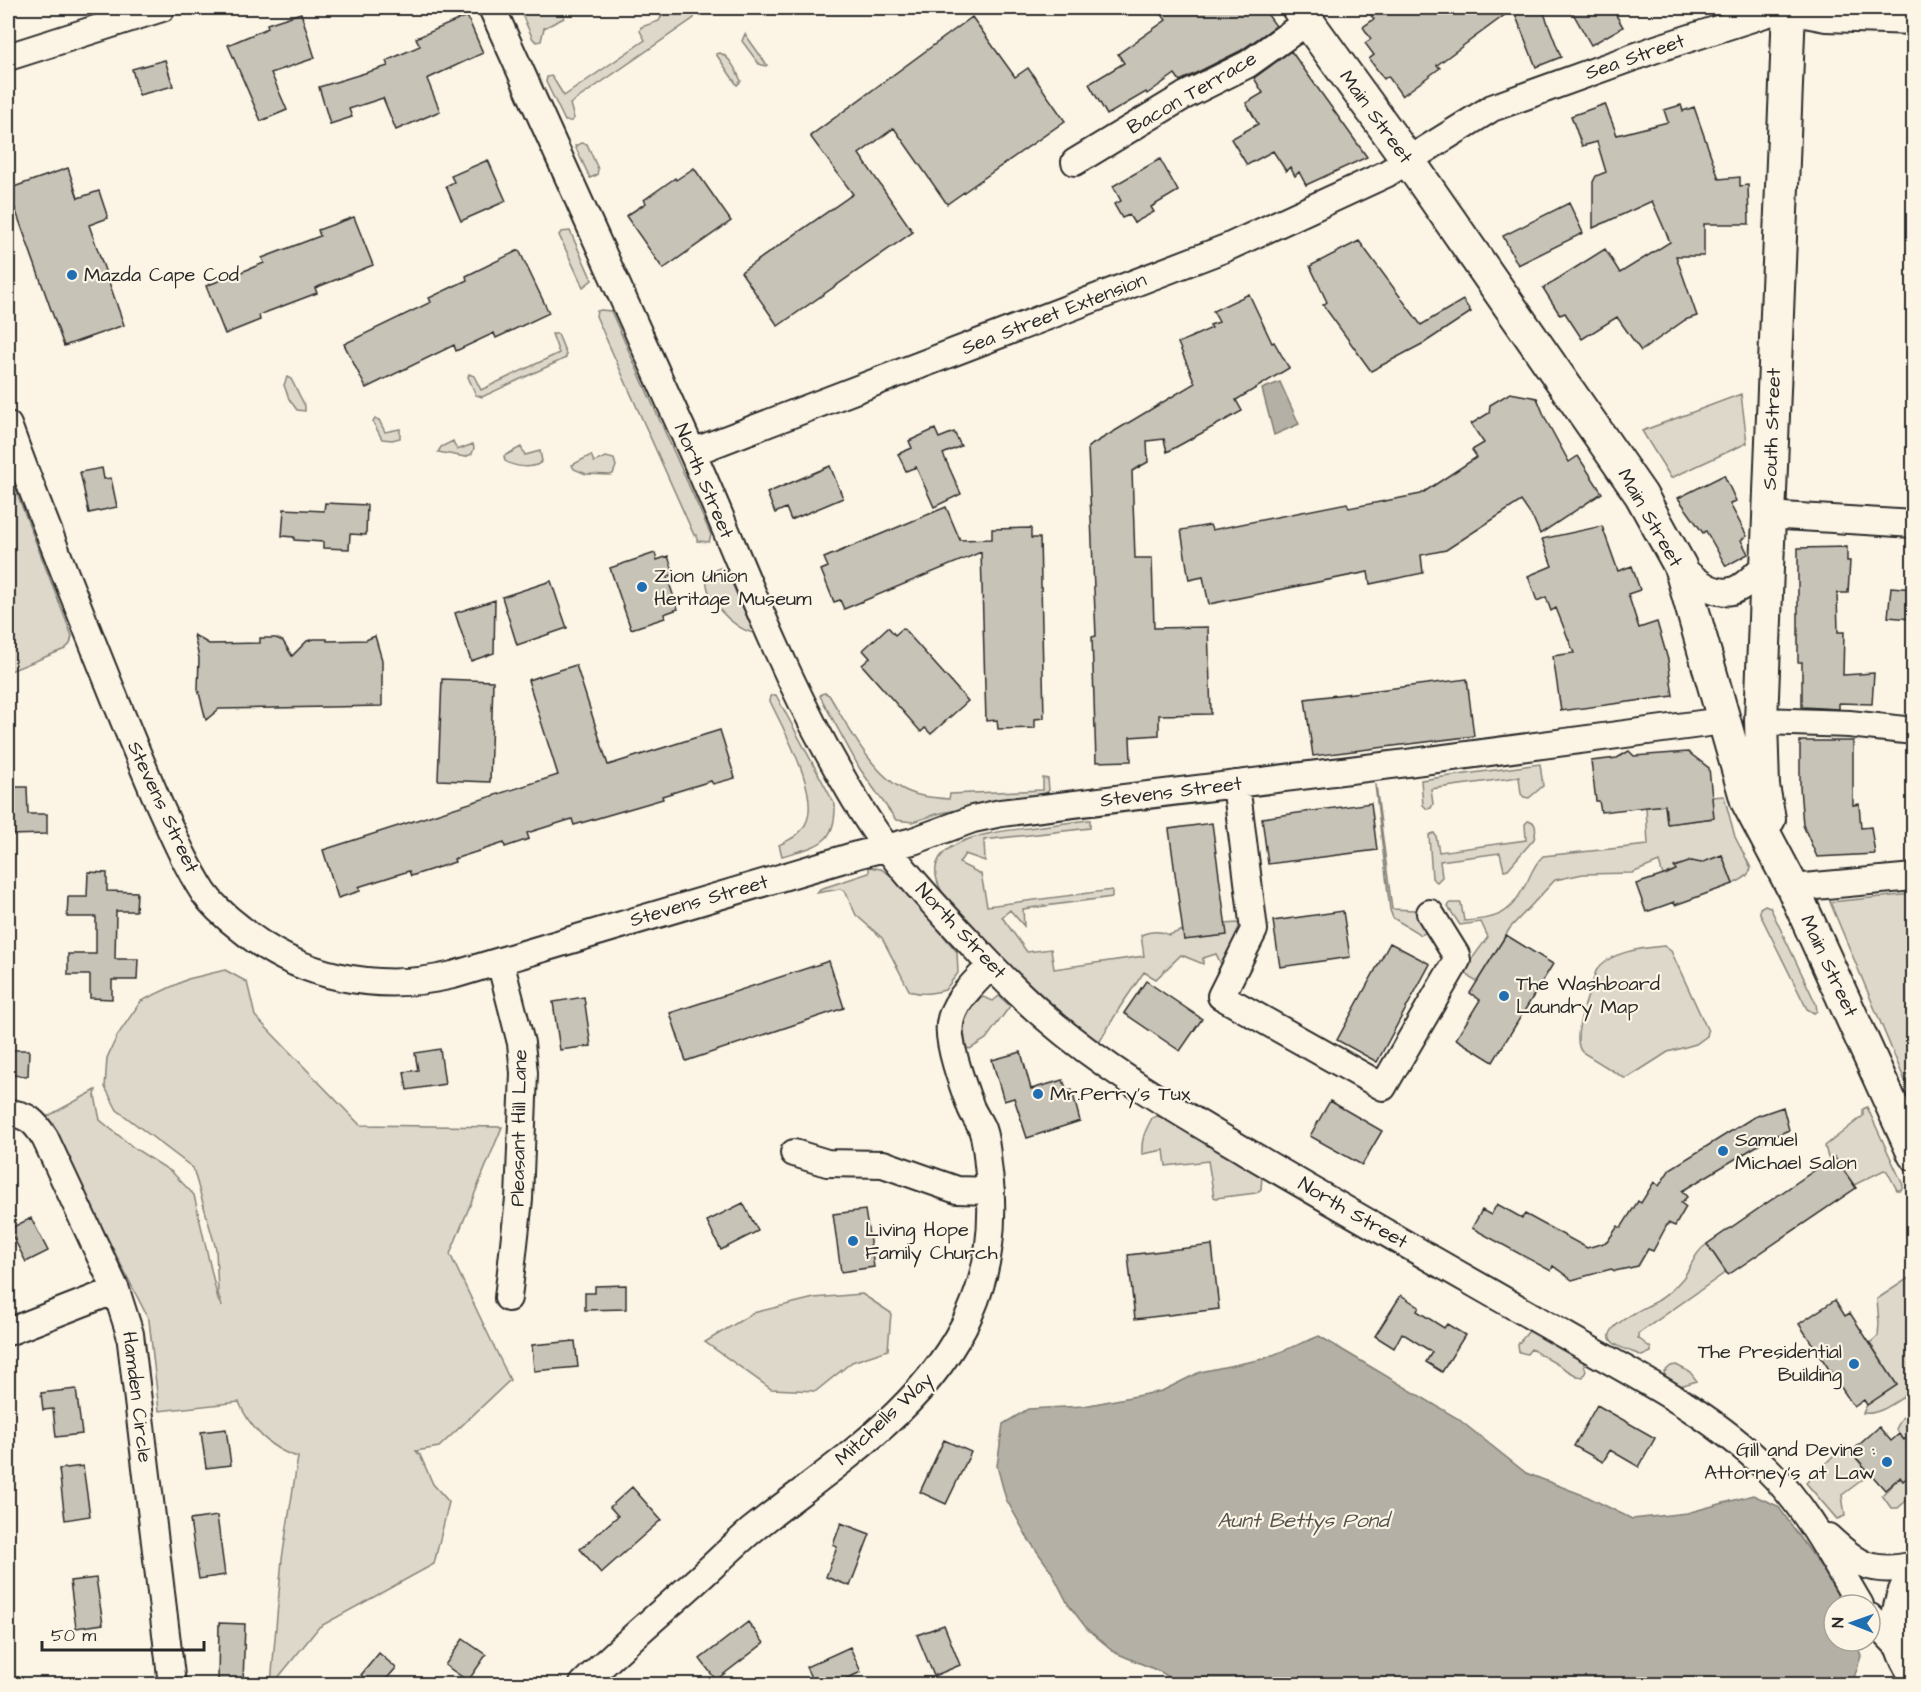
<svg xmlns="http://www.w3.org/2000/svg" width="1921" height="1692" font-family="'Architects Daughter',sans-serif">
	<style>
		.green { fill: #ded8ca; stroke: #84827a; stroke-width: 1.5 }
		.water { fill: #b4b0a5; stroke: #7d7b74; stroke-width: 1.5 }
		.building { fill: #c8c3b7; stroke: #2b2b2b; stroke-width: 1.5 }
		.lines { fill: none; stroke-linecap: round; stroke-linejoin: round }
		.minor-casing { stroke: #2b2b2b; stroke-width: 30 }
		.major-casing { stroke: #2b2b2b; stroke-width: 36 }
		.minor { stroke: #fcf5e5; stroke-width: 26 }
		.major { stroke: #fcf5e5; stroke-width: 32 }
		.poi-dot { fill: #1f6fb2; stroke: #fcf5e5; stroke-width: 2 }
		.labels { text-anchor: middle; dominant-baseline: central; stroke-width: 4.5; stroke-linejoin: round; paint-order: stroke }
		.street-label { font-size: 20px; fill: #2b2b2b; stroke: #fcf5e5 }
		.poi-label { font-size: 20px; fill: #2b2b2b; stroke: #fcf5e5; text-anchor: start }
		.water-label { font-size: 21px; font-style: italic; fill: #545350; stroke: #fcf5e5 }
	</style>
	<rect width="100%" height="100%" fill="#fcf5e5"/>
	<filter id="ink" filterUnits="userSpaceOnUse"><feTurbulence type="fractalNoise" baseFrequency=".0167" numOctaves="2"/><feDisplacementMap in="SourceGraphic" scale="12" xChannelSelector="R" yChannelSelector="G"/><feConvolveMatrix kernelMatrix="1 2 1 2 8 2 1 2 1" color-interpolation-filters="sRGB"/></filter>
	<g filter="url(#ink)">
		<path class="green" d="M519,8H561L564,18L544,28L541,41L537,42L533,39Z
			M661,8H695L694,18L570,104L574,118L572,121H565L546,82L547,77L551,76L553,78L564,96L645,40L640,31L641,27L659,21L663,13Z
			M745,34L767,65L766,66L759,64L742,41Z
			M720,53C729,56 737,71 741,81L737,85L716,54Z
			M581,143L587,144L598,169L597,175L590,178L575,146Z
			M570,231L592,280L583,287L559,235L561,232Z
			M601,310L611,311L711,535L709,542L697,541V535H694L596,316L597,311Z
			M552,334H558L566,354V358L482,397L476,395L468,377L469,374L474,376L481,390L559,353Z
			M287,377L291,379L305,406V411L297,410L289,399L284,385Z
			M1741,394L1747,443L1671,478L1642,431Z
			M375,419L379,420L385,432L400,429V438L392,440L382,439L373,422Z
			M453,441L457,450L473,444L474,448L472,454L465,457L438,452L441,447Z
			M521,447L525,455L540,451L542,461C535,470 514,467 505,461L504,456Z
			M591,455L594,462L606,457L614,459L616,466L613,474L610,475L586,474L574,469L572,465Z
			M8,470L72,636L70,644L65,649L8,672Z
			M720,568L726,570L754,633C734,630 703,598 707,577L715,570Z
			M825,693L829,695C848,726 873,777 907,791C920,797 935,798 949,799L950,794L1043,790V778L1048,779L1049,790L1044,795L980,805L937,814L913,822L896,820L860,769L820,696L821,694Z
			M776,695L835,805C836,846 815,846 782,856L779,845C789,840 800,835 805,825C822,796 783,729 770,701L771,696Z
			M1540,764L1543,786L1529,798L1524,797L1521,794L1519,777L1431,789L1433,804L1431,808L1427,809L1423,805L1421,780Z
			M1375,785H1376L1392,909L1414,910L1427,932L1421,935L1393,918L1390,910Z
			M1724,796L1735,837L1751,868C1749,877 1740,880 1733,884L1722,855L1698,864L1689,860L1687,866L1675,868L1676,870L1667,873L1668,877L1664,879L1659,862L1632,873L1583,874L1555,880L1510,928L1477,982L1470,978L1466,972L1471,960L1488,937L1481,922L1460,925L1448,907L1450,903H1461L1464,921C1502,918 1510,914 1528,880C1532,871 1536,862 1543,856L1648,845L1646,807L1665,805L1668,824L1713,818L1711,797Z
			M1088,820H1090V828L984,840L985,861L965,854L959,863L981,874L987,906L1112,890V897L1023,909L1024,926L1010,910L1002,917L1027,952L1051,949L1054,969L1144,956L1141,935C1151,931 1160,930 1169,935L1183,930L1184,940L1225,924L1237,923L1242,926L1238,942L1221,964L1216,954L1203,958V964L1181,955L1156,979L1144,972L1120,1007L1099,1043C1042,999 992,949 944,895C909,840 994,832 1028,828C1048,825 1068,823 1088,820Z
			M1528,821H1531C1537,824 1536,833 1534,839L1508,869L1504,870L1500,853L1440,861L1442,877L1437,882L1432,878L1429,835L1434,833L1436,836L1439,852L1526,840L1525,824Z
			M869,867L881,869L894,877L957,952L958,973L945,990C934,993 919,996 909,990L882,938L856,915L845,891L840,889L817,893L820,889L869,873Z
			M1913,894H1914L1913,1100L1830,902Z
			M1765,905L1770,907L1816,1004L1817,1011L1814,1013L1807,1009L1760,914V908Z
			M1664,946L1671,951L1708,1031L1707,1036L1696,1044L1668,1052L1629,1077L1624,1078L1582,1052C1569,1038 1591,990 1596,971C1608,952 1642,948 1664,946Z
			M225,970L247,982L255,1016L360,1125L502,1127L450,1254L510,1380L439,1447L416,1451L420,1455L433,1484L449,1502L434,1564L319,1627L273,1684H271L282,1559L298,1457C272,1451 249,1427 239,1402L159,1411L149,1320L46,1117L96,1090L95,1096L100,1120L134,1148L172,1172L194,1195L218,1300L222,1307L218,1293L216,1249L193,1168L117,1110L105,1087L107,1058L117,1036L141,1001L188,979Z
			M999,996L1010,1006L986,1039L970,1049L964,1047C961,1028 964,1007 983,997L993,1001Z
			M1867,1107L1903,1185L1901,1190H1897L1887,1171L1884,1170L1854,1185L1835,1158H1828L1825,1146L1863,1116V1109Z
			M1157,1116L1163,1118L1262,1176L1261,1189L1256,1193L1216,1198L1214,1197L1208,1161L1166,1166L1164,1150L1142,1154C1141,1139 1145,1131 1152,1118Z
			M1707,1244L1726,1272L1638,1334V1338L1651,1348V1352L1642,1356C1634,1352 1613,1347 1610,1338C1606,1324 1649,1306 1659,1300C1667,1295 1677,1285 1683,1278C1692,1266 1694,1253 1707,1244Z
			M1913,1272V1391C1899,1399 1880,1416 1863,1413L1867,1405L1897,1385L1870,1343L1878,1336L1879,1323L1877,1299L1909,1278Z
			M862,1294L891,1313L888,1350L852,1362L816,1391L771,1389L705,1342L753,1313L814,1298Z
			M1529,1331H1533L1583,1361L1586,1371L1583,1377L1577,1376L1531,1349L1527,1354L1519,1352L1518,1344Z
			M1676,1365L1690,1372L1697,1381L1680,1386L1666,1379L1664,1372L1671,1366Z
			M1913,1410V1431L1904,1440L1896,1429L1902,1418Z
			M1844,1445L1870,1474L1842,1495L1845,1516L1837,1519L1806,1483Z
			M1913,1472V1495L1898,1508H1891L1882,1495L1900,1477L1903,1481Z"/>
		<path class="water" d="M1280,382L1299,424L1274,435L1262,389Z
			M1319,1336L1457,1418L1526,1473L1588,1497L1632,1519L1687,1513L1753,1495L1778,1506L1843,1598L1845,1605H1834V1641H1856L1861,1656L1852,1684H1178L1161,1672L1116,1653L1087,1629L1068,1604L1051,1571L1029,1540L1006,1499L997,1466L1003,1424L1028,1409L1084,1406L1162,1391L1200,1372L1263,1359Z"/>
		<path class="building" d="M1157,8H1263L1276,26L1240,51L1180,81L1175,74L1147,94L1146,92L1107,115L1089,84L1124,63L1118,54L1166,20Z
			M1365,8H1542L1561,57L1536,67L1513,9L1437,65L1440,68L1402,96L1388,76L1384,79L1369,59L1374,55L1365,43L1371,39L1363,27L1374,19Z
			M1570,8H1612L1623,27L1591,45Z
			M301,13L315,58L271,73L287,110L261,121L228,45L268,28L267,24Z
			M467,16L483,53L427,79L440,111L396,130L383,98L349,109L352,117L330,124L319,87L388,66L386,61L420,46L416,38Z
			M972,17L1015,77L1028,68L1065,121L947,204L894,128L859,154L913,232L778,326L741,272L853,194L810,136Z
			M1291,51L1367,157L1306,185L1299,172L1295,176L1290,167L1286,171L1273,151L1247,165L1231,139L1258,124L1246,103L1263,93L1254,78Z
			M165,60L173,86L139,95L132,69Z
			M1605,104L1617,135L1668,122L1664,110L1681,105L1683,111L1694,107L1719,179L1740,177V186L1748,185L1749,224H1704V256H1676L1697,316L1685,320L1641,351L1617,317L1582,339L1565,313L1560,315L1543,288L1605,249L1620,273L1670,242L1652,201L1593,228V182L1596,176L1606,172L1597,142L1582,146L1571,116Z
			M1160,159L1178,191L1151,207L1154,212L1134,223L1129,215L1122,218L1114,204L1121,201L1113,186Z
			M488,160L506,201L461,221L446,186L454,182L451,176Z
			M68,168L78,198L99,191L108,218L89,225L124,325L64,346L8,189Z
			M694,168L731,221L663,269L626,216L646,203L644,200L675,178L676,180Z
			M1569,203L1583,233L1518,265L1503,236Z
			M354,217L373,265L315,288L317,293L259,315L260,320L225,334L206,286L264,263L262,258L320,236L318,230Z
			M1359,241L1421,325L1463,300L1471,312L1424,343L1371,371L1323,305L1327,302L1310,266Z
			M519,250L549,313L496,338L494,333L456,351L454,345L366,388L344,344L431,302L429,298L467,280L466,276Z
			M1249,294L1272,343L1274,342L1289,368L1236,400L1242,411L1167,452L1164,439L1147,441L1148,462L1132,471L1135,558H1152L1154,628L1208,627L1211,714L1159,715V735L1130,737L1131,761L1096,762L1092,637L1096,636L1088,447L1195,383L1178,343L1212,328L1210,325L1219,322L1213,311Z
			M1510,393L1537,398L1546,420L1569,462L1578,456L1602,493L1540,534L1534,520L1521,501L1446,550L1421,555L1423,573L1370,584L1368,572L1209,604L1203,577L1189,580L1181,530L1210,525L1212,530L1347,503L1349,508L1421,494L1477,457L1472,450L1484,443L1471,424L1489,413L1490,405Z
			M935,429L939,438L954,432L961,446L943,454L961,494L934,507L916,467L906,471L898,454L912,448L909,441Z
			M830,466L843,498L791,520L786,508L775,513L767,493Z
			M102,468L104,479L111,478L117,507L89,513L80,472Z
			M1724,475L1736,501L1730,504L1747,536L1741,540L1748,554L1726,566L1706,531L1703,533L1678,498Z
			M325,503L367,505L366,535L350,534L349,549L323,548V542L294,540V537L282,536L284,509L324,511Z
			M946,507L960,540L992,539V529L1031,528V538H1040L1044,718L1035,719V728L998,729L997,720L986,721L981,552L844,609L840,600L834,602L821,570L828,567L824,558Z
			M1602,526L1618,571L1632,566L1640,590L1628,594L1639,628L1657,622L1668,660L1673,696L1561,711L1553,656L1574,653L1556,608L1551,611L1546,597L1537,601L1528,576L1552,566L1542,539Z
			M1847,547V561H1850L1848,593H1837L1838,632H1844L1843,675L1874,673L1872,704L1839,703V709L1802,707V662H1798V548Z
			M655,553L657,560L668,556L674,574L667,577L678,609L664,614L665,618L631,629L610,568Z
			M551,581L567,628L517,645L502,597Z
			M1891,587L1913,589L1911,619L1888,617Z
			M495,600L494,653L471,661L455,613Z
			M888,627L895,635L903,628L968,701L931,734L925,728L921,732L862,665L870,658L863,650Z
			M194,635L209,644L260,643V638H276L283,641L292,656L307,641L314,639H327V641L366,640L375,636L382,660V706L219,709L206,720L198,689L199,658Z
			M576,665L608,765L720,730L735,778L713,784L711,781L662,796L663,799L574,825L572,819L527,833L529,839L505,847L504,843L454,859L455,862L411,876L409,871L358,887L360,891L338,898L323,850L558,775L528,680Z
			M442,679L493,681L490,782L438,780Z
			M1467,679L1474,736L1313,756L1305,699Z
			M1800,741H1853V805L1859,804L1861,828L1871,827L1875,854L1817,857L1803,825L1800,787Z
			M1629,751L1634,756L1688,752L1709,768L1714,818L1667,824L1665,805L1601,812L1599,801H1596L1591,761L1617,758Z
			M8,787H27L28,814H47V834L8,835Z
			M1371,803L1377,850L1268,864L1262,818Z
			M1212,823L1227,935L1184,940L1169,829Z
			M1722,855L1733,884L1675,905L1674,902L1646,912L1636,884L1667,874L1676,870L1674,867L1692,861L1701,863Z
			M88,872L107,873V891L137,892L136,911H116L115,959H138L137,980H112V999L90,998V975H68V954H96V917H67L68,897H87Z
			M1343,911L1350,957L1280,967L1273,921Z
			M1506,935L1553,964L1493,1062L1456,1039L1480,1000L1470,993Z
			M1390,943L1430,964L1377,1062L1337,1040Z
			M829,961L844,1008L686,1061L670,1013Z
			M1146,981L1202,1019L1180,1051L1124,1013Z
			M584,997L591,1046L560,1050L553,1002Z
			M440,1049L445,1084L407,1090L404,1072L418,1070L415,1053Z
			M8,1050H29L28,1076L8,1075Z
			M1021,1052L1031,1089L1063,1080L1067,1091L1072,1090L1080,1121L1027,1138L1014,1098L1004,1101L992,1060Z
			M1330,1101L1382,1131L1362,1165L1310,1136Z
			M1783,1107L1789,1130L1770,1138L1682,1191L1687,1197L1681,1203L1686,1207L1675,1226L1668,1223L1653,1251L1648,1249L1638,1266L1615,1271L1611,1269L1572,1280L1553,1266L1551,1271L1472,1228L1482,1210L1491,1215L1497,1204L1522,1218L1525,1214L1587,1248L1607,1242L1618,1226L1621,1228L1638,1201L1641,1203L1654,1182L1659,1186L1670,1169L1754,1117Z
			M1834,1157L1856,1188L1728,1275L1707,1244Z
			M743,1203L758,1231L721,1250L707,1221Z
			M865,1210L874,1267L841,1272L833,1214Z
			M31,1218L48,1251L26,1262L9,1229Z
			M1212,1245L1219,1309L1135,1319L1128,1255Z
			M626,1285V1309L585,1310V1293H595V1286Z
			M1401,1295L1419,1307L1417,1311L1444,1328L1447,1324L1465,1335L1442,1372L1426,1362L1432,1352L1402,1333L1394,1348L1375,1336Z
			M1835,1300L1845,1316L1850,1313L1897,1385L1867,1405L1864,1400L1854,1407L1799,1324Z
			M575,1341L578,1367L534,1371L532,1345Z
			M76,1389L82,1434L56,1437L53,1409L43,1410L41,1393Z
			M1597,1405L1655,1438L1639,1467L1610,1450L1603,1462L1574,1446Z
			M1879,1427L1891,1441L1899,1434L1904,1440L1914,1431V1472L1903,1481L1900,1477L1885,1490L1851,1452Z
			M226,1429L231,1465L206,1468L201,1432Z
			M944,1440L971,1452L946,1504L920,1492Z
			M83,1466L90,1516L65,1520L59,1469Z
			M632,1487L661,1520L601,1573L580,1549L618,1516L610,1507Z
			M217,1516L225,1575L199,1579L190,1520Z
			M841,1523L870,1534L850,1586L826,1577L837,1547L833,1545Z
			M96,1578L103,1624L76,1628L70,1581Z
			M748,1622L764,1643L716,1680L700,1659Z
			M219,1623L245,1624L243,1682L218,1681Z
			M944,1625L960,1665L934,1676L917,1635Z
			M463,1639L486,1655L468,1681L445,1665Z
			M850,1647L861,1672L834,1684H814L806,1667Z
			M379,1653L396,1668L382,1684H372L361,1675Z"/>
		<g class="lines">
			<defs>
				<path id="minor" d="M492,8C557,155 625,300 690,447C735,547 772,650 825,747C844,781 864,818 888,849C914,884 945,916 975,948C997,972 1020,996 1045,1017C1106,1070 1176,1110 1245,1151C1352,1214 1460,1275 1568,1337C1636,1376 1711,1413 1768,1470C1807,1508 1832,1558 1860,1605
					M8,57L162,8
					M1075,162L1184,96L1248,64L1308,21
					M8,425C39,510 73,594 107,679C124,721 141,763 159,804C173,835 186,865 204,893C214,907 227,918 240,928C299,978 378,993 453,975L857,855L913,841L973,819L1001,813L1407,763L1723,721
					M693,452L1226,248L1386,174L1492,108L1656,49L1771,12L1789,11L1826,18L1914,21
					M1768,515L1914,524
					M1680,566C1694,580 1718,600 1739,588C1750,582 1759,571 1768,562
					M1761,721L1849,724L1914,731
					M1236,784L1254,930L1221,996L1383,1087L1457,960L1456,955L1430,913
					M1793,888L1914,877
					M500,961L521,1043L524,1073L519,1199L508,1298
					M8,1113C27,1114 35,1122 45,1138L116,1290L130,1334L172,1684
					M794,1153L827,1163L883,1164L957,1190L991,1191
					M8,1332L116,1290
					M1828,1537C1857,1564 1872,1575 1914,1565
					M1870,1617L1901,1649
					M583,1684C618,1649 657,1616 694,1583C714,1565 732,1547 752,1530C832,1466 927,1409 970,1313C991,1266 995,1215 988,1165C987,1153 986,1140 982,1129C979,1122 974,1115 971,1108C964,1089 947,1044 950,1024C953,1000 976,982 991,965"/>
				<path id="major" d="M1298,8L1408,160L1641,495L1680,566L1747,801L1793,888L1914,1154
					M1769,819L1763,786L1761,721L1789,8
					M1914,1575C1893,1606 1893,1641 1914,1672"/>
			</defs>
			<use href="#minor" class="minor-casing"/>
			<use href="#major" class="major-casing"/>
			<use href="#minor" class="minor"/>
			<use href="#major" class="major"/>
		</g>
	</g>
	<g class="poi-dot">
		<circle cx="72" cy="275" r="6"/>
		<circle cx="642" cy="587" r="6"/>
		<circle cx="1504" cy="996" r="6"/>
		<circle cx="1038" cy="1094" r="6"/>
		<circle cx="1723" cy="1151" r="6"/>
		<circle cx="853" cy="1241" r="6"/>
		<circle cx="1854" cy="1364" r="6"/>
		<circle cx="1887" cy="1462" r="6"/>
	</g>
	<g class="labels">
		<g class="street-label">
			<text transform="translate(1635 57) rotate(-19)">Sea Street</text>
			<text transform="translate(1192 93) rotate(-30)">Bacon Terrace</text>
			<text transform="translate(1376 117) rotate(54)">Main Street</text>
			<text transform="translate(1054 314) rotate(-21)">Sea Street Extension</text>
			<text transform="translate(1772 429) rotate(-88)">South Street</text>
			<text transform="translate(704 481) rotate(67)">North Street</text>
			<text transform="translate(1650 518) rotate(60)">Main Street</text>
			<text transform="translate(1171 792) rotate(-7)">Stevens Street</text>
			<text transform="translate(163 807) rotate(65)">Stevens Street</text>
			<text transform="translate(699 901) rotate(-16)">Stevens Street</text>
			<text transform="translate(961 931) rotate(47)">North Street</text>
			<text transform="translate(1829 966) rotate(65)">Main Street</text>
			<text transform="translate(519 1128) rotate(-89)">Pleasant Hill Lane</text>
			<text transform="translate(1353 1213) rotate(30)">North Street</text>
			<text transform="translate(137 1397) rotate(83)">Hamden Circle</text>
			<text transform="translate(884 1419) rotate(-43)">Mitchells Way</text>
		</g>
		<g class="poi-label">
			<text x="84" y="275">Mazda Cape Cod</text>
			<text x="654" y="576">Zion Union<tspan x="654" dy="23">Heritage Museum</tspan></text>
			<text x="1516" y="984">The Washboard<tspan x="1516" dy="23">Laundry Map</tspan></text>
			<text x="1050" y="1094">Mr.Perry's Tux</text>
			<text x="1735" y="1140">Samuel<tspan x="1735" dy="23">Michael Salon</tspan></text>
			<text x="865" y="1230">Living Hope<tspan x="865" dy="23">Family Church</tspan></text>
			<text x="1842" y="1352" text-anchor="end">The Presidential<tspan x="1842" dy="23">Building</tspan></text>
			<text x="1875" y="1450" text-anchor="end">Gill and Devine :<tspan x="1875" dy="23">Attorney's at Law</tspan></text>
		</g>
		<g class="water-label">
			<text x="1303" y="1520">Aunt Bettys Pond</text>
		</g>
	</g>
	<rect width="1921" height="1692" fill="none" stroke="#fcf5e5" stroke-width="30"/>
	<rect x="15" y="15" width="1891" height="1662" fill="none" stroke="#2b2b2b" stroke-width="2" filter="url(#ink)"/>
	<g transform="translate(1852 1623) rotate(271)"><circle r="28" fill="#fcf5e5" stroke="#a8a49b" stroke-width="1.5"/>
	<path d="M0-4.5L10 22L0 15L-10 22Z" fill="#1f6fb2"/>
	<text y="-9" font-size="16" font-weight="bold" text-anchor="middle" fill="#2b2b2b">N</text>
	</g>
	<path d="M42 1641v9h162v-9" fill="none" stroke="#2b2b2b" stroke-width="3"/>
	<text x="51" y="1641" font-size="18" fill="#2b2b2b" stroke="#fcf5e5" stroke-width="4.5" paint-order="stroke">50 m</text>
</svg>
